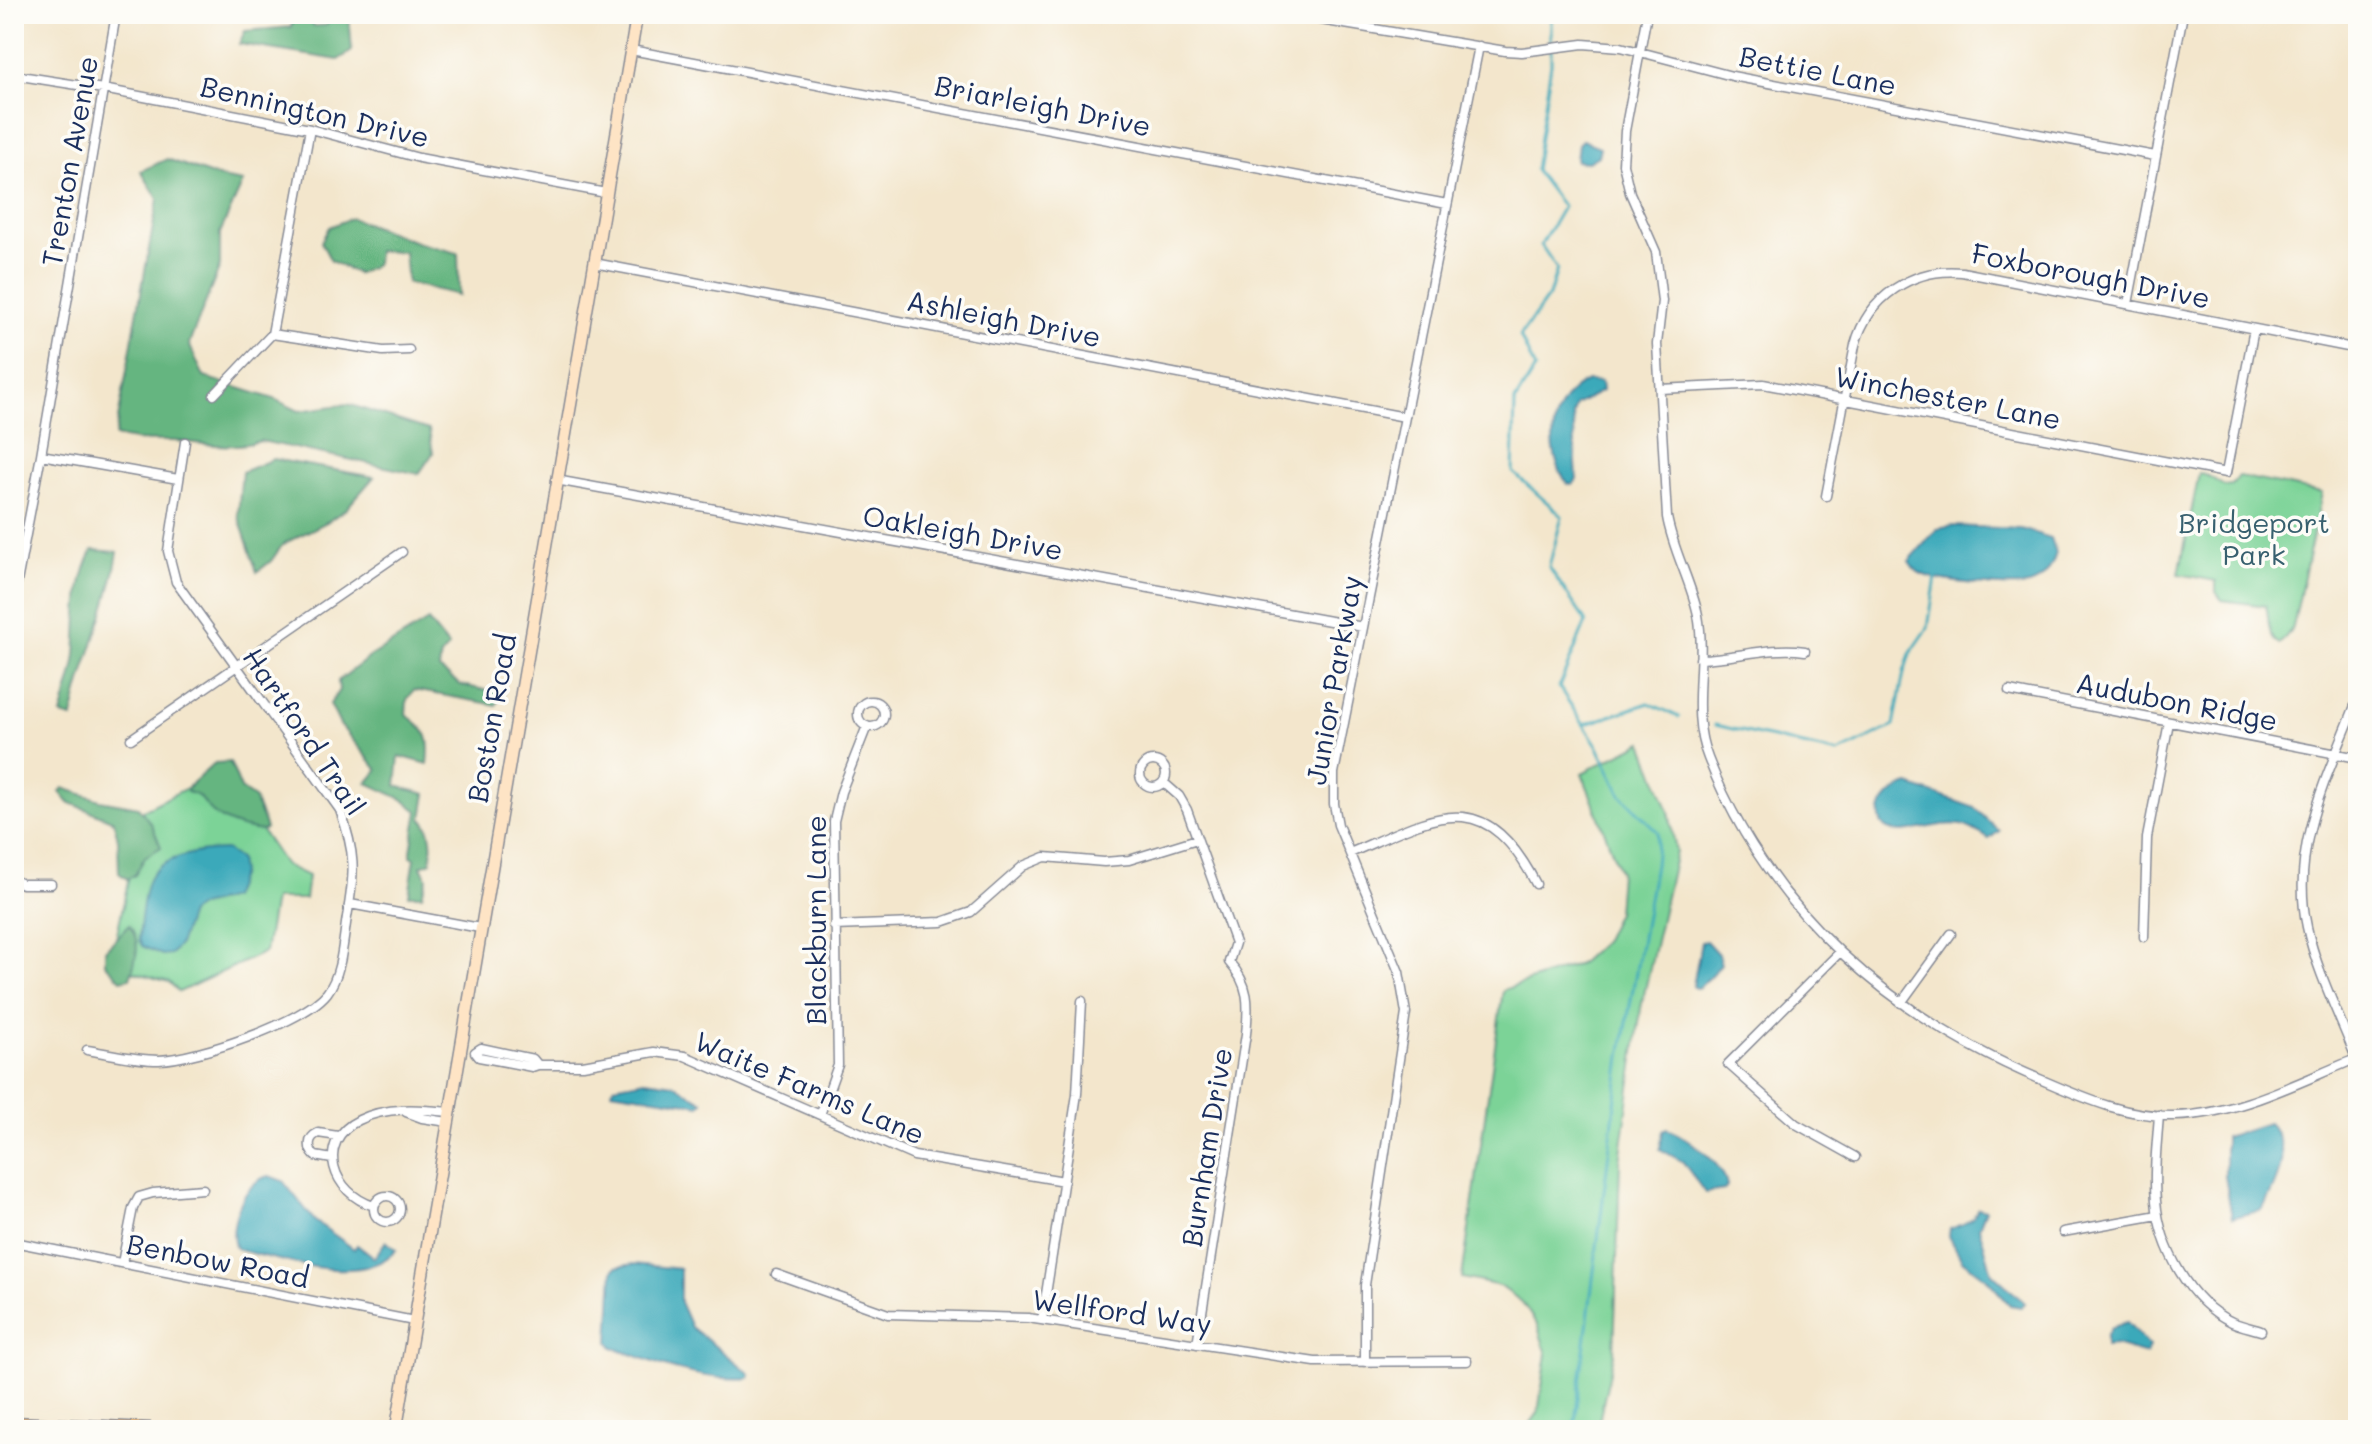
<svg xmlns="http://www.w3.org/2000/svg" width="2372" height="1444" font-family="Mali,sans-serif">
	<style>
		.green { fill: #7cd397; stroke: #4c817a; stroke-width: 2 }
		.forest { fill: #65b580; stroke: #40726f; stroke-width: 2 }
		.water { fill: #3ba9ba; stroke: #2b6c8c; stroke-width: 2 }
		.lines { fill: none; stroke-linecap: round; stroke-linejoin: round }
		.stream { stroke: #3ba9ba; stroke-width: 3 }
		.street-casing { stroke: #878a95; stroke-width: 11 }
		.secondary-casing { stroke: #878a95; stroke-width: 14 }
		.highway-casing { stroke: #878a95; stroke-width: 17 }
		.street { stroke: #fff; stroke-width: 8 }
		.secondary { stroke: #fee4c5; stroke-width: 11 }
		.highway { stroke: #fdbc6f; stroke-width: 14 }
		.labels { text-anchor: middle; dominant-baseline: central; stroke-width: 7; stroke-linejoin: round; paint-order: stroke }
		.street-label { font-size: 28px; fill: #1b2f5e; stroke: #fdfcf7 }
		.park-label { font-size: 28px; fill: #38606f; stroke: #fdfcf7 }
	</style>
	<rect width="100%" height="100%" fill="#fdfcf7"/>
	<filter id="ink" filterUnits="userSpaceOnUse"><feTurbulence type="fractalNoise" baseFrequency=".0125" numOctaves="2"/><feDisplacementMap in="SourceGraphic" scale="16" xChannelSelector="R" yChannelSelector="G"/><feConvolveMatrix kernelMatrix="1 2 1 2 8 2 1 2 1" color-interpolation-filters="sRGB"/></filter>
	<filter id="wash" filterUnits="userSpaceOnUse"><feTurbulence type="fractalNoise" baseFrequency=".006" numOctaves="4" result="noise"/><feDisplacementMap in="SourceGraphic" scale="32" xChannelSelector="R" yChannelSelector="G"/><feGaussianBlur stdDeviation="1.8" result="paint"/><feColorMatrix in="noise" values="0 0 0 0 0 0 0 0 0 0 0 0 0 0 0 0 0 1.4 0 .05"/><feComposite in="paint" operator="in"/></filter>
	<g filter="url(#wash)">
		<rect width="100%" height="100%" fill="#f3e6cc"/>
		<path class="green" d="M2199,473L2210,477L2224,486L2232,485L2239,476L2322,493L2293,627L2280,644C2266,638 2270,618 2266,606L2222,600L2216,592V581L2179,574Z
			M1643,742L1669,812L1676,852L1641,1008L1620,1161L1614,1354L1597,1430H1510L1530,1424L1538,1413L1547,1354L1537,1325L1522,1302L1500,1286L1462,1278L1503,990L1579,964L1603,942L1617,913L1620,872L1582,773Z
			M215,763L285,865L308,876L305,899H274L265,952L179,992L169,982L131,971L113,953L143,810L189,787Z"/>
		<path class="forest" d="M294,14H309L314,26L327,25L329,14H349L352,51L338,60L239,44L245,31L291,27Z
			M167,159L221,178L243,182L220,233V266L189,344L204,377L274,399L299,411L348,404L429,430L433,453L419,474L261,441C227,450 206,443 172,441C152,440 134,442 115,436L158,199L141,171Z
			M351,218L419,243L458,253L459,295L407,283L404,252L377,251L376,264L358,274L331,261L321,242L329,227Z
			M273,459L374,477L346,509L327,522L283,544L271,561L257,572L238,515L242,472Z
			M93,550L118,552C109,610 83,661 72,718L61,715C66,695 74,674 76,654C79,618 75,582 93,550Z
			M428,621L449,647L441,655L439,669L461,685L504,694L496,705L414,690L407,700L406,715C428,729 431,738 428,764L399,756L396,786L426,794L422,818C433,830 432,847 431,862L421,866L427,878L422,895H409L415,858L411,856V851L418,811L402,799L367,783L378,770L340,725L330,704L339,690L338,681L371,656Z
			M230,762L241,789L255,799C257,810 263,818 266,829L262,831C245,829 225,824 212,812C201,801 204,796 187,792V788L215,763Z
			M63,788L100,800L138,807L152,825L161,847L145,857L135,875L127,879L119,873L118,840L114,821L68,802L60,792Z
			M129,925C142,941 136,960 130,978L121,980L105,964V950Z"/>
		<path class="water" d="M1582,140L1600,147L1598,156L1588,162L1576,161L1578,144Z
			M1588,381L1601,382L1602,391L1576,405L1573,414L1577,479L1573,485L1568,484C1544,453 1548,398 1588,381Z
			M1954,526L2021,529L2051,538L2056,553C2052,567 2044,581 2029,585C2010,589 1939,582 1922,574C1915,571 1913,567 1909,561L1937,529Z
			M1909,785L1975,808L1999,831L1989,839C1980,833 1971,827 1961,825C1939,821 1913,835 1893,831C1878,828 1877,813 1884,802C1890,793 1899,788 1909,785Z
			M226,850L239,859L241,874L231,898L201,906L190,913L179,945L171,954L162,955L142,946L139,939C141,921 142,899 148,882C158,856 202,850 226,850Z
			M1706,941L1718,954L1721,964L1700,987L1695,988L1693,986L1701,942Z
			M645,1080L674,1084L703,1102L700,1105L611,1091L614,1086Z
			M2268,1123C2294,1149 2277,1183 2262,1210L2232,1218L2225,1176V1137Z
			M1667,1129C1688,1138 1724,1163 1727,1186L1724,1190L1705,1193L1683,1162L1660,1149L1663,1131Z
			M269,1176L283,1181L315,1221L354,1249L357,1245L374,1258L386,1241L396,1250C362,1288 282,1260 239,1250L235,1247C228,1223 244,1181 269,1176Z
			M1978,1208L1986,1210L1979,1227L1992,1273L2025,1303L2021,1307L2010,1305L1986,1278L1962,1260L1949,1236L1950,1229C1964,1223 1972,1223 1978,1208Z
			M634,1264L680,1269V1302L691,1327L750,1374L749,1378C702,1382 656,1364 613,1347L609,1342L613,1270L616,1267Z
			M2127,1322L2149,1346L2146,1354L2115,1345L2106,1346V1336L2111,1328Z"/>
		<g class="lines">
			<path class="stream" d="M1551,14V64L1535,170L1563,207L1541,245L1557,269L1549,296L1520,336L1535,369L1515,401L1513,472L1562,516L1549,567L1586,622L1559,687L1597,745L1621,795L1658,832L1655,865L1621,1056L1574,1430
				M1586,724L1649,703L1679,717
				M1715,725L1838,753L1894,726L1904,672L1910,654L1928,628L1936,577"/>
		</g>
	</g>
	<g filter="url(#ink)">
		<g class="lines">
			<defs>
				<path id="street" d="M1285,14L1505,51L1522,52L1583,44L1621,47L1732,76L2155,156
					M1647,14L1625,131L1623,164L1630,193L1656,252L1662,301L1657,344L1667,517C1673,551 1691,581 1698,615C1707,663 1689,711 1708,758C1768,911 1893,1018 2042,1080C2086,1099 2126,1117 2175,1116C2238,1115 2300,1081 2358,1058
					M1356,26L1358,14
					M631,50L1447,204
					M14,75L103,89L310,129L419,158L606,193
					M594,263L1405,417
					M2128,304L2183,14
					M272,334L383,351L409,350
					M1660,389L1763,384L2226,473L2254,329
					M214,395L272,334L310,129
					M41,455L178,479
					M556,480L1363,627
					M1826,496L1855,345C1868,297 1913,267 1962,272L2358,349
					M14,598L41,455L116,14
					M1700,659C1736,658 1770,646 1805,651
					M2009,691L2358,758
					M858 714a13 13 0 1 1 26 0a13 13 0 1 1-26 0Z
					M131,739L402,552
					M1140 774a13 13 0 1 1 26 0a13 13 0 1 1-26 0Z
					M1163,782L1179,796L1187,810L1235,943L1229,962C1250,985 1249,1004 1246,1034L1197,1344
					M1350,853C1434,817 1483,782 1536,884
					M14,880L22,884H51
					M350,904L480,928
					M834,926L942,922L971,912L1023,866L1045,857L1104,862L1129,860L1197,839
					M2144,937L2147,838L2169,722
					M1840,952L1728,1064L1796,1124L1855,1157
					M1901,1003L1951,934
					M87,1050C111,1054 135,1060 159,1060C197,1059 304,1022 327,993C342,974 343,941 347,917C355,872 356,854 340,810L176,582L168,551L185,442
					M2356,1058C2340,1017 2316,970 2307,927C2289,845 2330,772 2358,698
					M538,1065L533,1059L481,1048L475,1052L479,1057L532,1067L538,1065H583L654,1052L685,1056L914,1156L1064,1181
					M406,1112L422,1118L448,1122
					M820,1115L838,1065L834,821L841,792L867,726
					M2159,1115C2157,1144 2153,1173 2156,1201C2160,1247 2189,1302 2232,1322C2241,1326 2252,1328 2261,1331
					M332,1159L315,1156C308,1149 307,1138 318,1133L338,1136
					M374 1209a13 13 0 1 1 26 0a13 13 0 1 1-26 0Z
					M374,1206C333,1194 314,1142 359,1120C386,1106 421,1109 450,1112
					M2063,1232L2158,1215
					M14,1242L414,1321
					M122,1263L133,1208L139,1197L153,1193L203,1189
					M776,1274L888,1314L1028,1318L1315,1362L1467,1361
					M1042,1320L1077,1094L1082,1001
					M1365,1362V1285L1406,1013L1399,972L1338,825L1334,804V773L1479,46"/>
				<path id="secondary" d="M396,1430L637,14"/>
				<path id="highway" d="M14,1424L150,1430"/>
			</defs>
			<use href="#street" class="street-casing"/>
			<use href="#secondary" class="secondary-casing"/>
			<use href="#highway" class="highway-casing"/>
			<use href="#street" class="street"/>
			<use href="#secondary" class="secondary"/>
			<use href="#highway" class="highway"/>
		</g>
	</g>
	<g class="labels">
		<g class="street-label">
			<text transform="translate(1818 70) rotate(11)">Bettie Lane</text>
			<text transform="translate(1043 105) rotate(11)">Briarleigh Drive</text>
			<text transform="translate(315 111) rotate(13)">Bennington Drive</text>
			<text transform="translate(69 161) rotate(-80)">Trenton Avenue</text>
			<text transform="translate(2091 275) rotate(11)">Foxborough Drive</text>
			<text transform="translate(1004 318) rotate(11)">Ashleigh Drive</text>
			<text transform="translate(1948 397) rotate(11)">Winchester Lane</text>
			<text transform="translate(963 532) rotate(10)">Oakleigh Drive</text>
			<text transform="translate(1333 680) rotate(-80)">Junior Parkway</text>
			<text transform="translate(2177 701) rotate(11)">Audubon Ridge</text>
			<text transform="translate(491 718) rotate(-80)">Boston Road</text>
			<text transform="translate(305 731) rotate(56)">Hartford Trail</text>
			<text transform="translate(815 920) rotate(-90)">Blackburn Lane</text>
			<text transform="translate(810 1087) rotate(23)">Waite Farms Lane</text>
			<text transform="translate(1206 1147) rotate(-81)">Burnham Drive</text>
			<text transform="translate(218 1260) rotate(11)">Benbow Road</text>
			<text transform="translate(1122 1311) rotate(8)">Wellford Way</text>
		</g>
		<g class="park-label">
			<text x="2254" y="522">Bridgeport<tspan x="2254" dy="32">Park</tspan></text>
		</g>
	</g>
	<rect width="2372" height="1444" fill="none" stroke="#fdfcf7" stroke-width="48"/>
</svg>
